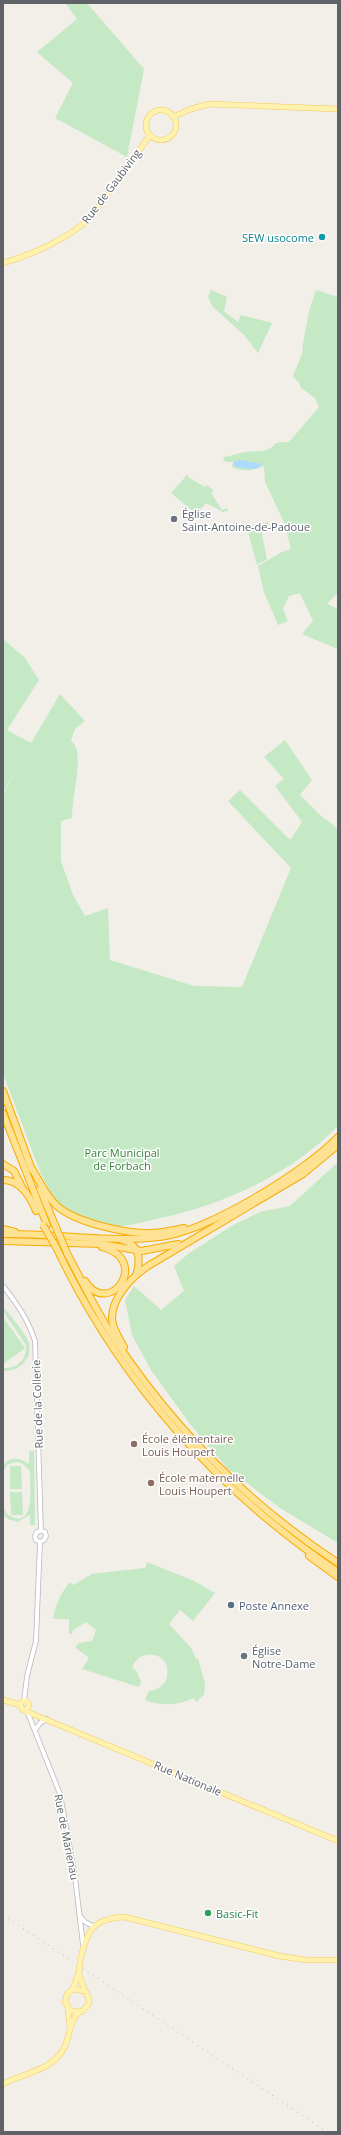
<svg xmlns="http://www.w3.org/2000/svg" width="341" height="2135" font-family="'Open Sans',sans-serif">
<rect width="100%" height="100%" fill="#f1efe8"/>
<g fill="#c5e8c5">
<path d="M65,3H87L144,69L127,157L55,118L73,83L37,52L77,19Z"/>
<path d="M211,290L227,297L224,311L238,322L241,315L272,323L258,353L245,336L212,306L208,297Z"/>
<path d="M316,290L338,297V592L327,604L338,609V649L302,634L313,621L300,593L289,596L283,609L288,621L278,625L264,592L258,566L282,552L291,549L284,522L265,482L264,466C253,471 243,472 232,467L233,462H226L223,459L224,457C231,456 238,453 246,452C258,450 267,454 276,443L289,442L319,407L315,398L300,387V384L293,376L303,351L302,350L309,311Z"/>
<path d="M188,474V477L205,487L207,485L214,491L211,493L222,510L227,508L228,511L223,512L206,503L196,514L171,493Z"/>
<path d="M268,522L269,529L261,530L267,559L257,565L247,528Z"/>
<path d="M3,639L25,658L39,680L7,730L31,743L60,694L85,721L75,729L71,740C73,744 77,747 77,751C80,773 72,796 72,818L61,821V861L73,895L85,916L108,908L110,960L194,986L242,987L291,868L228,801L240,790L290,840L302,822L275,786L284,779L264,757L285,740L312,780L300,795L320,815L338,829V1126C290,1175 223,1205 156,1219C145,1221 132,1226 120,1226C107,1226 76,1217 65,1210C53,1202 46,1184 40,1172L3,1074V794L16,771L3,792Z"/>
<path d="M338,1162V1543L280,1508L227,1468L190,1424L151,1370L132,1335L125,1300L134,1286L161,1310L184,1291L174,1266L188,1254L233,1225L260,1212L290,1206Z"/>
<path d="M3,1307C11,1316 20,1327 26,1337C37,1355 21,1372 3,1371V1368C18,1369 27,1359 26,1345L3,1311Z"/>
<path d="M3,1317L25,1348L3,1364Z"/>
<path d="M29,1451H34L35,1525H30V1515L17,1522L8,1519L3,1515V1507L8,1515C36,1531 30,1486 30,1472C25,1462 16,1460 7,1465L3,1472V1464C12,1456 20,1458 29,1464Z"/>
<path d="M10,1466H21L22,1489H10Z"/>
<path d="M10,1492H22L23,1515H11Z"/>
<path d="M147,1562L194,1581L215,1593L193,1621L180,1610L169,1624L191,1648L196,1659H198L205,1683L204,1695L196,1702L194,1698C177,1705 162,1707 145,1700L149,1691C163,1689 169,1681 167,1666C161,1650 137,1651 132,1668L136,1670L141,1682L139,1687L82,1669L89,1658L75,1647L79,1643L92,1641L96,1630L86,1622L73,1630L72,1634H69V1619H53C56,1604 60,1594 70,1582L73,1585L92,1574L145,1568Z"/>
</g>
<path fill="#aadaff" d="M240,460L262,464L256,469L235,467L233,462Z"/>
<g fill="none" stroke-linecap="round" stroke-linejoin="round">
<defs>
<g id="minor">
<path d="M3,1286C17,1304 28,1319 35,1341L41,1531"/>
<path d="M40,1542L44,1540L46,1536L45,1532L41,1531"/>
<path d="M40,1542L36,1540L35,1536L37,1532L41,1531"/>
<path d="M24,1701L27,1676L36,1641L40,1542"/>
<path d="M27,1711L60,1794L75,1877L83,1945"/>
<path d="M35,1730L40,1723L47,1719"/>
<path d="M80,1916L85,1922L93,1926"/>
</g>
<g id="major">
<circle cx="161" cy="125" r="15"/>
<path d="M173,117L191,109L209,104L338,109"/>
<path d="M3,263C31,255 70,238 91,217L150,135"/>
<path d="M3,1700L20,1705"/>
<path d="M20,1705L23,1710L338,1841"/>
<path d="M20,1705L22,1701H26L29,1705L26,1710"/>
<path d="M80,1962C86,1932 92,1918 125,1917L279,1956L306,1960H338"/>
<path d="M79,1973C80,1985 90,1994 89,2004L81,2012L71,2011L65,2002L67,1994L73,1989L84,1991"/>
<path d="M73,1989L78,1974"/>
<path d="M68,2009L70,2028"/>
<path d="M3,2084C24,2073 52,2071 64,2048C70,2037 69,2023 78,2013"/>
</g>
<g id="highway">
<path d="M3,1091L32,1170"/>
<path d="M3,1113L47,1225"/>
<path d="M3,1164L14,1171L23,1189"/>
<path d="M31,1167C39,1180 45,1195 57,1206C75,1222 120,1232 144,1233C157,1234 171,1231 184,1228"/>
<path d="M3,1180C20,1180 30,1196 36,1211"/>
<path d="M40,1189L55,1225"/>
<path d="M3,1229L15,1232"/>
<path d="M3,1234C55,1233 109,1243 160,1237C208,1231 305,1172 338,1137"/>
<path d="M122,1240C140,1244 141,1260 136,1275"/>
<path d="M3,1241L101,1244L142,1251L178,1244"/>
<path d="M56,1247C119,1380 216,1490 338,1572"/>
<path d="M67,1253C82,1282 97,1312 115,1340C174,1429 250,1505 338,1563"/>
<path d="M85,1281C109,1319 152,1260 102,1247"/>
<path d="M124,1347C119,1338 112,1328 112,1318C112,1297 132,1277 148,1266L303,1174L338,1145"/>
<path d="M309,1556L338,1577"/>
</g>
</defs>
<use href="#minor" stroke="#b5b8bc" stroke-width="5.5"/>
<use href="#major" stroke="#f2c960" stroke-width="6"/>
<use href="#highway" stroke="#f9ab00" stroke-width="8"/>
<use href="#minor" stroke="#fff" stroke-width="4"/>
<use href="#major" stroke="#fff2af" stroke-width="5"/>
<use href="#highway" stroke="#fde293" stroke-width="6"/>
<path stroke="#b6b7b8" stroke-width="1" stroke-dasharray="1 5" stroke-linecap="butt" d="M3,1915L327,2132"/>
<defs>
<path id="major-bridge" d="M79,1973L80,1962"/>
<g id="highway-bridge">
<path d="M43,1225L56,1247"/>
<path d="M55,1225L67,1253"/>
</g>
</defs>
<use href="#major-bridge" stroke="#f2c960" stroke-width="6" stroke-linecap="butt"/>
<use href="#highway-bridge" stroke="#f9ab00" stroke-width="8" stroke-linecap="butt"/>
<use href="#major-bridge" stroke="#fff2af" stroke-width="5"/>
<use href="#highway-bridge" stroke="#fde293" stroke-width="6"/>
</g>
<circle fill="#0f9aa8" stroke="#fff" stroke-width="1.5" cx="322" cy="237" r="4"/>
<g fill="#6b7280" stroke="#fff" stroke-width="1.5">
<circle cx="174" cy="519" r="4"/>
<circle cx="244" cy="1656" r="4"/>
</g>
<g fill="#8d6e63" stroke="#fff" stroke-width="1.5">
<circle cx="134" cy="1444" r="4"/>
<circle cx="151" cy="1483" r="4"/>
</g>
<circle fill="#5c6f8a" stroke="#fff" stroke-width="1.5" cx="231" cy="1605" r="4"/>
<circle fill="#2e9e5b" stroke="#fff" stroke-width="1.5" cx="208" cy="1913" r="4"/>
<g text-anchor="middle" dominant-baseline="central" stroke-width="3" stroke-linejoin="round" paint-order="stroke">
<g font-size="11" fill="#5f6368" stroke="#fff">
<text transform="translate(111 186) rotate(-53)">Rue de Gaubiving</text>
<text transform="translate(37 1404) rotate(-92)">Rue de la Collerie</text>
<text transform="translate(188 1778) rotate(23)">Rue Nationale</text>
<text transform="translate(67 1837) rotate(79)">Rue de Marienau</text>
</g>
<g font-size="11" fill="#0d838f" stroke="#fff" text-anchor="end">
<text x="314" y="237">SEW usocome</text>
</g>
<g font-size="11" fill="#5b616d" stroke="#fff" text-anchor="start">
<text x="182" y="513">Église<tspan x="182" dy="13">Saint-Antoine-de-Padoue</tspan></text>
<text x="252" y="1650">Église<tspan x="252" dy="13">Notre-Dame</tspan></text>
</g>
<g font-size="11" fill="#348238" stroke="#fff">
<text x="122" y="1152">Parc Municipal<tspan x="122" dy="13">de Forbach</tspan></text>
</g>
<g font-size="11" fill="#785e54" stroke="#fff" text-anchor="start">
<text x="142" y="1438">École élémentaire<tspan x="142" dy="13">Louis Houpert</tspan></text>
<text x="159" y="1477">École maternelle<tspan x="159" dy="13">Louis Houpert</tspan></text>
</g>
<g font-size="11" fill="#4e5e75" stroke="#fff" text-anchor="start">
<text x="239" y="1605">Poste Annexe</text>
</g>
<g font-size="11" fill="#27864d" stroke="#fff" text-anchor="start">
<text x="216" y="1913">Basic-Fit</text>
</g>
</g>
<rect width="341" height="2135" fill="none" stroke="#5f6368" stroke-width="8"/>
</svg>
